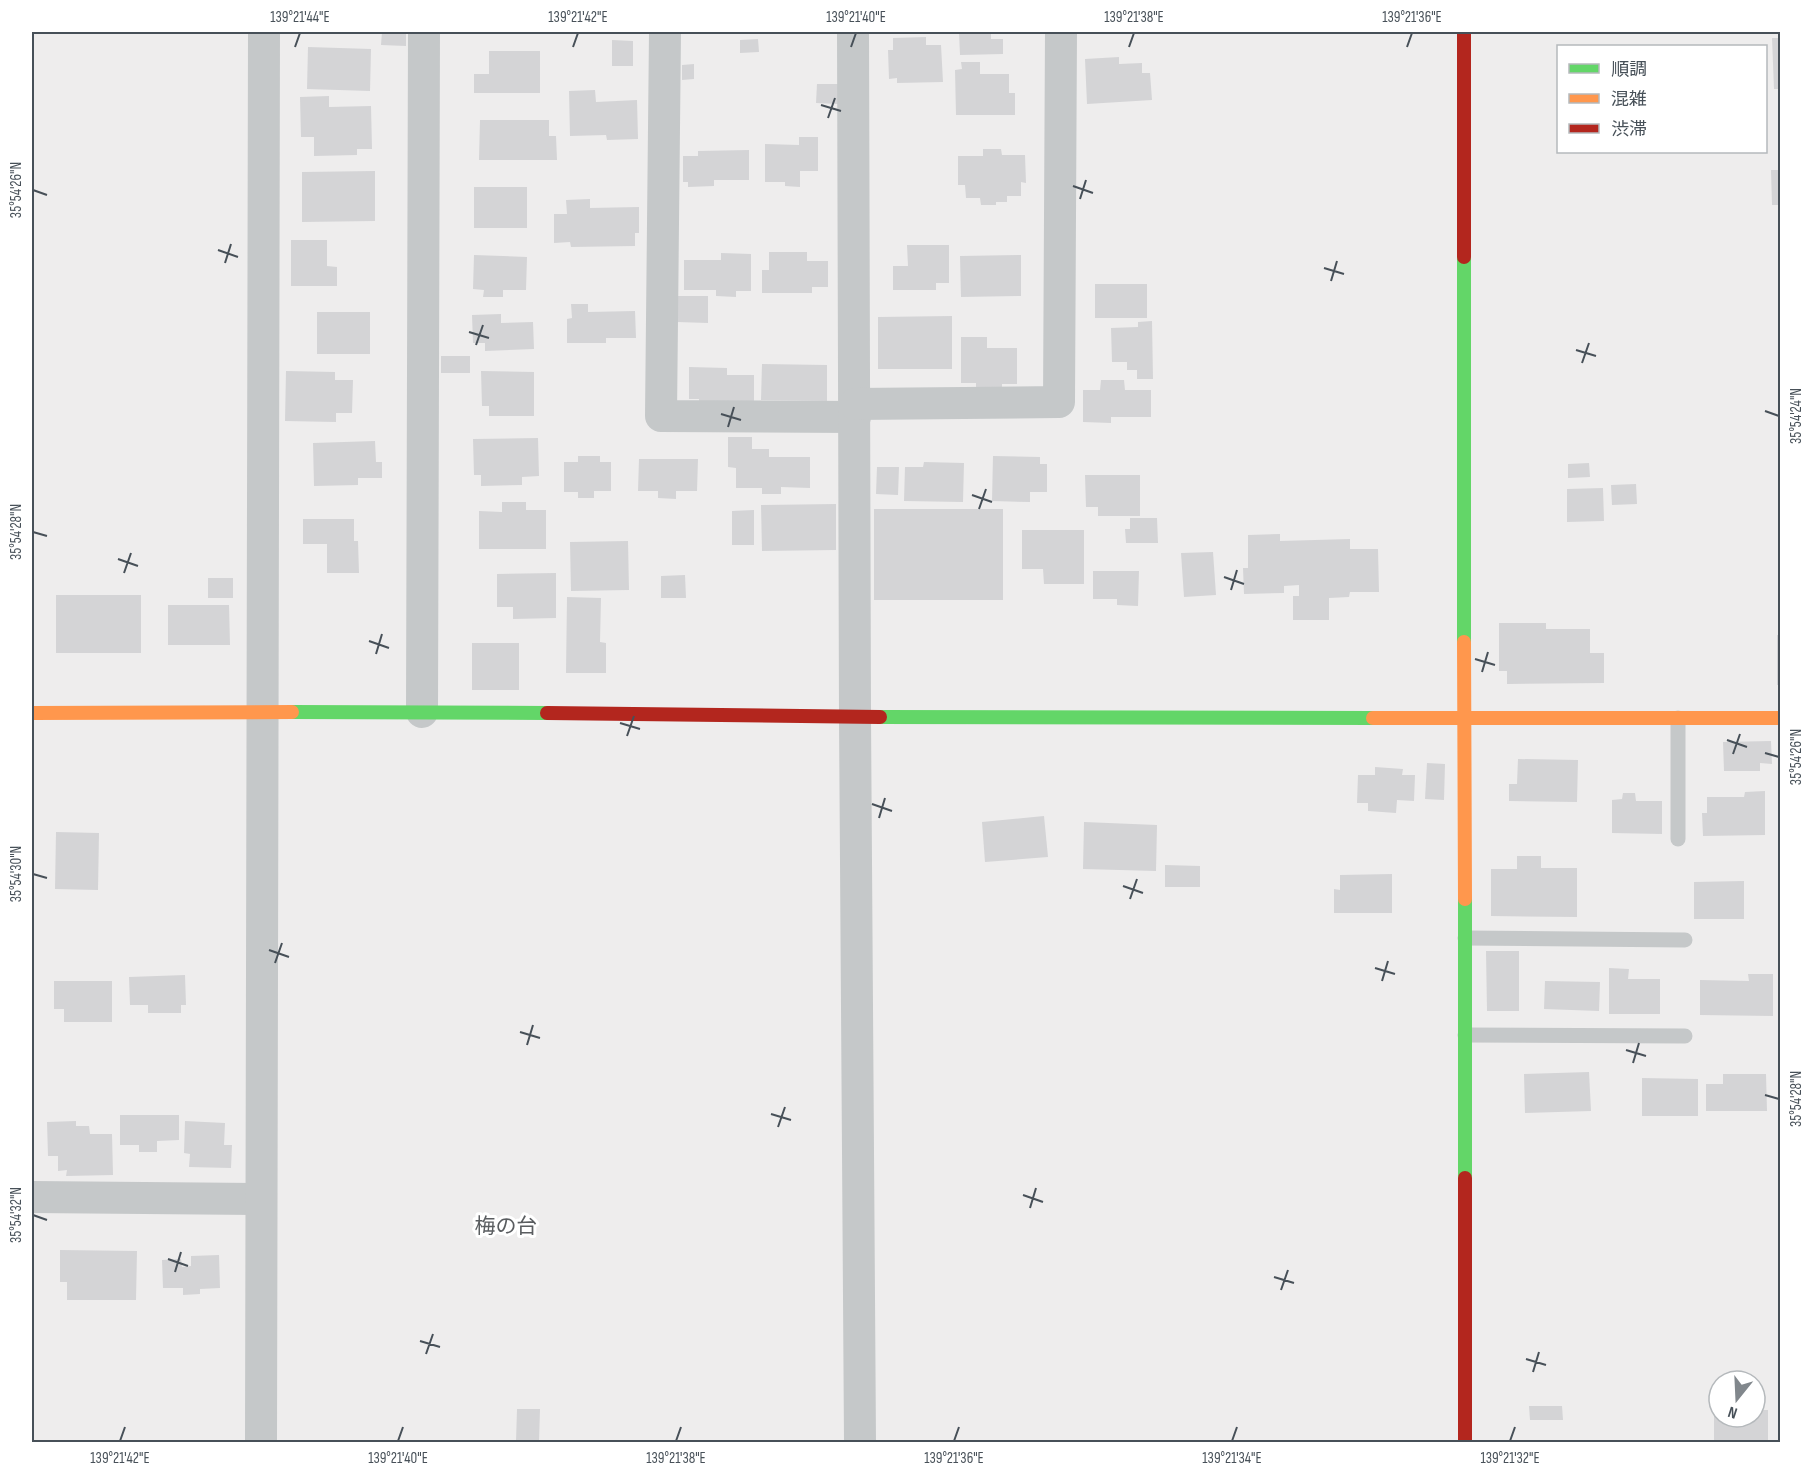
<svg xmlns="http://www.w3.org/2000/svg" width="1812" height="1474" font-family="'Sofia Sans Condensed','Noto Sans JP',sans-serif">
<rect width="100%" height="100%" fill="#eeeded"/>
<g fill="#d4d4d6">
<path d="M382,32H406V46L381,45Z"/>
<path d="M959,32H991V39H1003V54L960,55Z"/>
<path d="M926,37V45H941L943,82L897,83V78L889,79L888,50H893V38Z"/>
<path d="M1772,38H1780V89H1774Z"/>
<path d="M758,39L759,52L740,53V40Z"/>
<path d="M612,40L633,41V66H612Z"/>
<path d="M308,47L371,49L370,91L307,89Z"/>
<path d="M489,51H540V93H474V74H489Z"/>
<path d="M1119,57V64L1142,63V73H1150L1152,100L1087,104L1085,59Z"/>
<path d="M961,62H980V74H1009V93H1015V115H956L955,70L962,69Z"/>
<path d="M694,64V79L682,80V65Z"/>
<path d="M817,84H839L838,104L816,103Z"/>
<path d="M595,90L596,102L637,100L638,139L607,140L606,135L570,136L569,91Z"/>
<path d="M329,96V107L371,106L372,149H357V155L314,156V137H301L300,97Z"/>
<path d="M480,120H549V136H556L557,160H479Z"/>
<path d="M799,137H818V171H800V187L785,186V182H765V144L799,145Z"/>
<path d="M983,149H1001L1002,155H1025L1026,183L1021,182V196H1007V202H996V205H981L980,198H966L965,185H958V156H983Z"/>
<path d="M749,150V180H714V186L688,187V182H683V156H698V151Z"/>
<path d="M1771,170H1780V205H1772Z"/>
<path d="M375,171V221L302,222V172Z"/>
<rect x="474" y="187" width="53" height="41"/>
<path d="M590,199V208L639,207V233H635V246L571,247L570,242L554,243V214H567L566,200Z"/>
<path d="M291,240H327V266L337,267V286H291Z"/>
<path d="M907,245H949V283H936V290H893V266H908Z"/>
<path d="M769,252H807V261H828V287H812V293H762V270H769Z"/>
<path d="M721,253L751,254V291H736V297L716,296V290H684V260H721Z"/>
<path d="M474,255L527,257L526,290H503V297H483L484,290L473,289Z"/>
<path d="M1021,255V296L961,297L960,256Z"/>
<rect x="1095" y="284" width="52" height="34"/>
<path d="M677,296H708V323L677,322Z"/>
<path d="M571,304H588V312L635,311L636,338H606V343H567V319L572,318Z"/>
<rect x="317" y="312" width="53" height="42"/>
<path d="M501,314V323L533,322L534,349L485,351V343H473L472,315Z"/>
<path d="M952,316V369H878V317Z"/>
<path d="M1152,321L1153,379H1137V370H1127V362H1112L1111,328L1138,327V322Z"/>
<path d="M961,337H987V348H1017V384H1002V391H976V383H961Z"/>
<rect x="441" y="356" width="29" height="17"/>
<path d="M762,364L827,365V401L761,400Z"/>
<path d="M689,367L727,368V375H754V403L699,408V399H689Z"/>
<path d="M286,371L335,372V380H353L352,413H336V422L285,421Z"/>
<path d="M481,371L534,372V416H489V406H482Z"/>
<path d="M1101,380H1124L1125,390H1151V417H1111V423L1083,422V390H1100Z"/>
<path d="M728,437H752V449H769V457H810V488L781,487V494H762V488H736V468L728,467Z"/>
<path d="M538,438L539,476L522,477V485L481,486V475H474L473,439Z"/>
<path d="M375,441L376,462H382V478H358V485L314,486L313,443Z"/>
<path d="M578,456H600V462H611V491H594V498H578V492H564V462H578Z"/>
<path d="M993,456L1040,457V464H1047V492H1030V502L992,501Z"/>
<path d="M639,459H698L697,491H676V499L658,498V491H638Z"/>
<path d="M924,462L964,463L963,502L904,501L905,467H923Z"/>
<path d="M1589,463L1590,477L1568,478V464Z"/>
<path d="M877,467H899L898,495L876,494Z"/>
<path d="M1085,475H1140V516H1098V507H1086Z"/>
<path d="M1636,484L1637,504L1612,505L1611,485Z"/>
<path d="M1603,488L1604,521L1567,522V489Z"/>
<path d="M502,502H526V510H546V549H479V511L502,512Z"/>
<path d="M836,504V550L762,551L761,505Z"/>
<rect x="874" y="509" width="129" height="91"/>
<path d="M754,510V545H732V511Z"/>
<path d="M1130,518H1157L1158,543H1126L1125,529H1130Z"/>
<path d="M303,519H354V541H358L359,573H327V544H303Z"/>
<path d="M1022,530H1084V584H1044L1043,569H1022Z"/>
<path d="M1280,534V541L1350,539V549H1378L1379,592H1350L1349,597L1329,598V620H1293V596H1299V585L1284,586V593L1244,594L1243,568H1248V535Z"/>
<path d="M628,541L629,590L571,591L570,542Z"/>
<path d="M1213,552L1216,595L1184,597L1181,553Z"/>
<path d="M1093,571H1139L1138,606L1117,605V599H1093Z"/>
<path d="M556,573V618L513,619V607H497V574Z"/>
<path d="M685,575L686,598H661V576Z"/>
<rect x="208" y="578" width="25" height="20"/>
<rect x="56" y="595" width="85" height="58"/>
<path d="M567,597L601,598L600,642L606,643V673H566Z"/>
<path d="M168,605H229L230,645H168Z"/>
<path d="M1499,623H1546V629H1590V653H1604V683L1507,684V671H1499Z"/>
<rect x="1777" y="635" width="3" height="50"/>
<rect x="472" y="643" width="47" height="47"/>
<path d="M1771,741L1772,764L1760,763V771H1724L1723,742Z"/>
<path d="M1518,759L1578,760L1577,802L1509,801V784H1517Z"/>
<path d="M1427,763L1445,764L1444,800L1425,799Z"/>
<path d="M1375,767L1403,769L1402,775H1415L1414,801L1397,800L1396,813L1368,811V803H1357L1358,775H1375Z"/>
<path d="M1765,791V835L1703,836L1702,813H1707V797H1744L1745,792Z"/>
<path d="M1623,793H1635L1636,801H1662V834L1612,833V800L1622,799Z"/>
<path d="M1044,816L1048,857L985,862L982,822Z"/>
<path d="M1084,822L1157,825L1156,871L1083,869Z"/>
<path d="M56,832L99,833L98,890L55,889Z"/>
<path d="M1517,856H1541V868H1577V917L1491,916V869H1517Z"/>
<path d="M1165,865L1200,866V887H1165Z"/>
<path d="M1392,874V913H1334V889L1340,890V875Z"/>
<path d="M1744,881V919H1694V882Z"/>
<path d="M1486,951H1519V1011H1487Z"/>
<path d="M1609,968L1629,969L1628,979H1660V1014H1609Z"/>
<path d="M1748,974H1773V1016L1700,1015V980L1749,981Z"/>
<path d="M185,975L186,1005H181V1013H148V1005H130L129,977Z"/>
<path d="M54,981H112V1022H64V1009H54Z"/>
<path d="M1545,981L1600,982L1599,1011L1544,1009Z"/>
<path d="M1589,1072L1591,1111L1525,1113L1524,1074Z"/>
<path d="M1723,1074H1766L1767,1111H1706V1084H1723Z"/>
<path d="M1642,1078L1698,1079V1116H1642Z"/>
<path d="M120,1115H179V1140L157,1141V1152H139V1145H120Z"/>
<path d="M76,1121V1126H89L90,1134H112L113,1175L66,1176L67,1170L58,1171V1156H48L47,1122Z"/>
<path d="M185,1121L225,1123L224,1145H232L231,1168L189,1167L190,1154L184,1153Z"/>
<path d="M60,1250L137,1251L136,1300H67V1282H60Z"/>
<path d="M219,1255L220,1288L200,1289V1294L183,1295V1288H163L162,1260L181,1259L182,1267L191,1266V1256Z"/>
<path d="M1529,1406H1562L1563,1420H1530Z"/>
<path d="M517,1409H540L539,1442H516Z"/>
<path d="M1714,1410H1719V1417H1755V1410H1768V1442H1714Z"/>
</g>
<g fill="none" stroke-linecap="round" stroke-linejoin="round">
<g stroke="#c5c8c9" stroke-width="15">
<path d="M1678,839V718"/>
<path d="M1465,938L1685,940"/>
<path d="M1465,1035L1685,1036"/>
</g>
<g stroke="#c5c8c9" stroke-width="32">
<path d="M665,32L661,416L855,417"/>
<path d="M853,32L855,717L860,1442"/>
<path d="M855,404L1059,402L1061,32"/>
<path d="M422,712L424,32"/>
<path d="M32,1197L261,1199"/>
<path d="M261,1442L264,32"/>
</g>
<g stroke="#63d668" stroke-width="14">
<path d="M1464,257V642"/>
<path d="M292,712L547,713"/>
<path d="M880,717L1373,718"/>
<path d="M1465,899V1178"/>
</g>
<g stroke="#ff974d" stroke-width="14">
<path d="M1464,642L1465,899"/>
<path d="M32,713L292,712"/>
<path d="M1373,718H1780"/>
</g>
<g stroke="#b3261e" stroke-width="14">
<path d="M1464,32V257"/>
<path d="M547,713L880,717"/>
<path d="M1465,1178V1442"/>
</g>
</g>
<path fill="none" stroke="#475058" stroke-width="2" d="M295,47L300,33M573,47L578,33M851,47L856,33M1129,47L1134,33M1407,47L1412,33M821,105L841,111M828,118L835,98M1073,186L1093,193M33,190L47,195M1080,199L1086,180M218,250L238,257M225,263L231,244M1324,268L1344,274M1331,281L1337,261M469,332L489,338M476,345L483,325M1576,350L1596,356M1582,363L1589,343M1765,411L1779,416M721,414L741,420M728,427L734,407M972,495L992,502M979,509L986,489M33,532L47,536M118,559L138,566M124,573L131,553M1224,577L1244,584M1231,590L1237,570M369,641L389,648M376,654L382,634M1475,659L1495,665M1482,672L1488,652M620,723L640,729M627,736L634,716M1727,740L1747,747M1765,753L1779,757M1733,754L1740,734M872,804L892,811M879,818L885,798M33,874L47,878M1123,886L1143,893M1130,899L1137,879M269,950L289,957M275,963L282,943M1375,968L1395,974M1382,981L1388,961M520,1032L540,1038M527,1045L533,1025M1626,1050L1646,1056M1633,1063L1639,1043M1765,1095L1779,1099M771,1114L791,1120M778,1127L785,1107M1023,1195L1043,1202M1030,1208L1036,1188M33,1215L47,1220M168,1259L188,1266M175,1272L181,1252M1274,1277L1294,1283M1281,1290L1288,1270M420,1341L440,1347M426,1354L433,1334M1526,1359L1546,1365M1533,1372L1539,1352M120,1441L125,1427M398,1441L403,1427M676,1441L681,1427M954,1441L959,1427M1232,1441L1237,1427M1510,1441L1515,1427"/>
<g text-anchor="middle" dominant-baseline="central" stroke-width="6" stroke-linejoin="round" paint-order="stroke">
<g font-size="21" fill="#5a5d60" stroke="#fff">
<text x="506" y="1226">梅の台</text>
</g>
</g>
<rect width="1812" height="1474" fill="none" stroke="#ffffff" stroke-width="66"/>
<rect x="1557" y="45" width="210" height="108" fill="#ffffff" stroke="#b5b9bc" stroke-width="1.5"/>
<rect x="1569" y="64" width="30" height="9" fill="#63d668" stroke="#b5b9bc" stroke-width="1.5"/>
<text x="1611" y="75" font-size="18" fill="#475058">順調</text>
<rect x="1569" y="94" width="30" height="9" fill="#ff974d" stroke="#b5b9bc" stroke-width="1.5"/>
<text x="1611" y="105" font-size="18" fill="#475058">混雑</text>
<rect x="1569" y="124" width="30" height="9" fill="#b3261e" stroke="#b5b9bc" stroke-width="1.5"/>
<text x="1611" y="135" font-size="18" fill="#475058">渋滞</text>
<g transform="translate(1737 1399) rotate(198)"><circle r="28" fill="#ffffff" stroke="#b5b9bc" stroke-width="1.5"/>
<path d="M0-4.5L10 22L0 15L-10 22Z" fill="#81878c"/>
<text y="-9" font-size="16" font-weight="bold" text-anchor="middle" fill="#475058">N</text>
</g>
<rect x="33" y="33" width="1746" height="1408" fill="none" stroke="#475058" stroke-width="2"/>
<g font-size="15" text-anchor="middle" fill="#475058">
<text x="300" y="22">139°21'44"E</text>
<text x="578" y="22">139°21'42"E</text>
<text x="856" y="22">139°21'40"E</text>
<text x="1134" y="22">139°21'38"E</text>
<text x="1412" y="22">139°21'36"E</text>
<text transform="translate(16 190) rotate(-90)" y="5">35°54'26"N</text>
<text transform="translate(1796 416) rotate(-90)" y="5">35°54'24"N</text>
<text transform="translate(16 532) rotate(-90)" y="5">35°54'28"N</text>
<text transform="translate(1796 757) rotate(-90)" y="5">35°54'26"N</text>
<text transform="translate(16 874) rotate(-90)" y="5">35°54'30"N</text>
<text transform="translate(1796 1099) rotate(-90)" y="5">35°54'28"N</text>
<text transform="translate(16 1215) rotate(-90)" y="5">35°54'32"N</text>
<text x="120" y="1463">139°21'42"E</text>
<text x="398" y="1463">139°21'40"E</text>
<text x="676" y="1463">139°21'38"E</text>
<text x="954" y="1463">139°21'36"E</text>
<text x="1232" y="1463">139°21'34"E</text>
<text x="1510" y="1463">139°21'32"E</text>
</g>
</svg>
